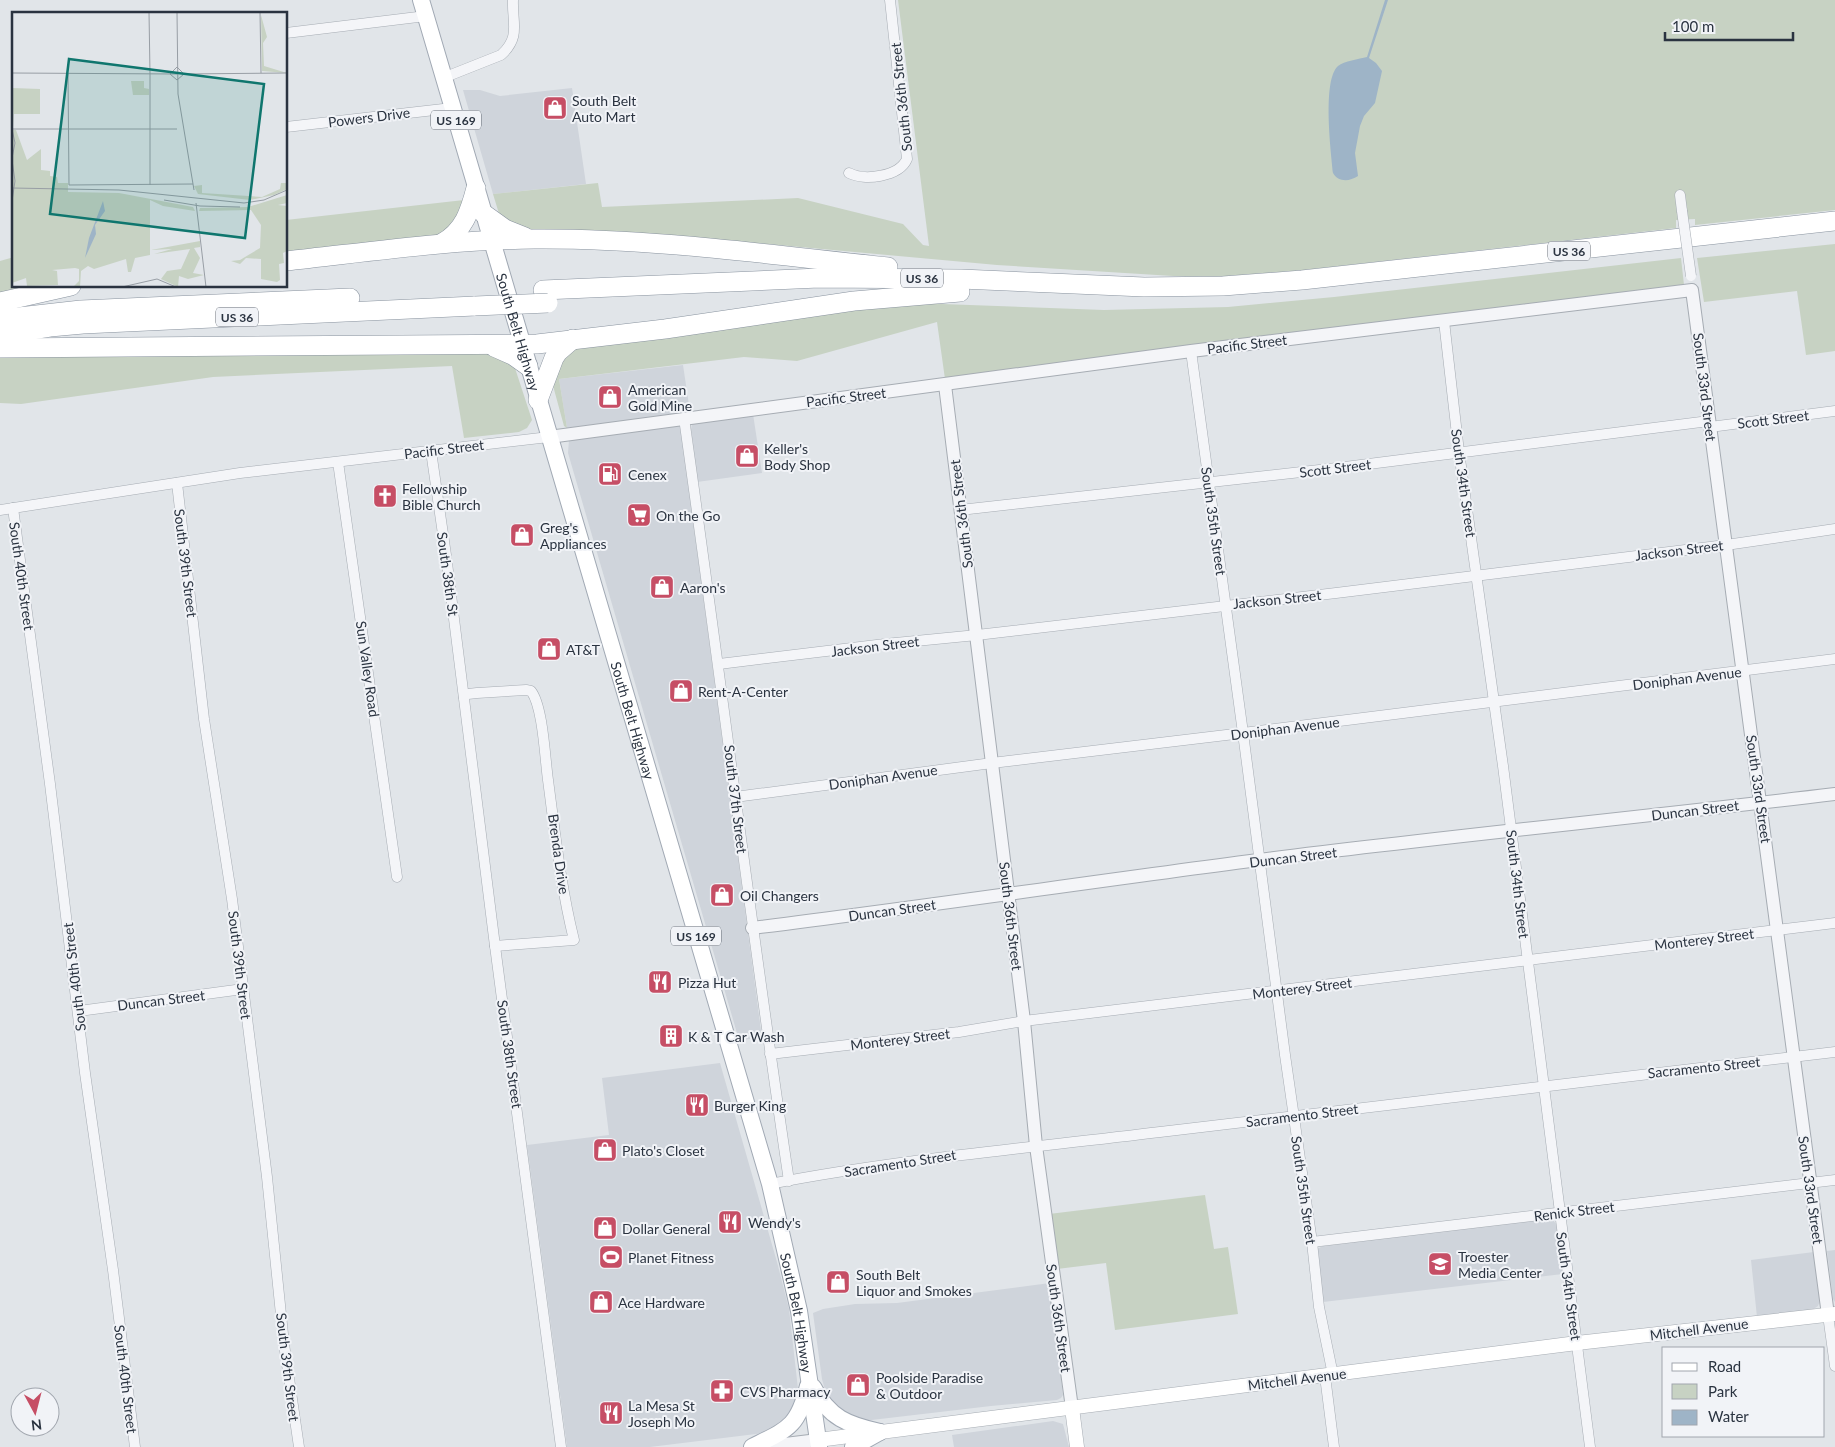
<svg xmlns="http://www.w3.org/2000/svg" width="1835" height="1447" font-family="Lato,sans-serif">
<rect width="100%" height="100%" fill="#e1e5e9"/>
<g fill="#cfd4db">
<path d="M572,88L586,184L493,194L463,90H480L500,96Z"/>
<path d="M683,365L690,412L567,428L559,379Z"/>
<path d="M753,414L762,473L697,482L691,429L692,424L696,422Z"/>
<path d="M679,426L681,430L762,1038L739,1040L568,453L569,440Z"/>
<path d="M720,1063L777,1262L789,1309L798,1389V1399L791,1418L765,1433L650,1447H567L527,1145L609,1135L602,1078Z"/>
<path d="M1551,1218L1557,1225L1563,1274L1323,1302L1317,1249L1323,1246Z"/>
<path d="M1835,1250V1302L1833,1299L1827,1251Z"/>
<path d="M1814,1252L1820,1301L1818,1306L1812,1310L1757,1317L1751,1260Z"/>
<path d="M1050,1283L1063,1395L1061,1398L1057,1400L991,1406L863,1421L854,1419L828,1401L822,1379L813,1313L823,1309L855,1304L897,1303Z"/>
<path d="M1053,1421L1063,1424L1069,1447H954L952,1435Z"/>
</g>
<g fill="#c7d2c3">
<path d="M898,0H1835V210L1695,225V219L1676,220V228L1304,270L1214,277L1173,276L997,265L701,238L532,234L500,217L493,194L598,183L602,207L798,198L903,224L923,245L929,246Z"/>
<path d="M464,200L459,221L441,234L427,237L286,252V220Z"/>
<path d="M1835,244V351L1806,355L1797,291L1704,302L1697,258Z"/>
<path d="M14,257V286H25L0,293V261Z"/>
<path d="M1681,258L1684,285L945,379L937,322L797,361L744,357L559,379L567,428L564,426L552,382L568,349L763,321L914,303L1104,310L1228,307L1334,297Z"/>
<path d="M491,352L513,362L532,420L527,428L519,432L464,438L452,366L213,377L21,404L0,403V354Z"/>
<path d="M1205,1195L1214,1249L1228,1247L1238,1314L1115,1330L1106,1263L1057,1269L1049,1214Z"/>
</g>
<path fill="#9eb4c7" d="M1385,0H1388L1369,58L1376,63L1382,71L1375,103L1364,116L1360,126L1355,153L1358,176C1349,182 1338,182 1333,173C1331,152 1322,80 1338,66C1344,61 1359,59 1367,57Z"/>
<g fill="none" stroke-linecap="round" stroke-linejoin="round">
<defs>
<g id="minor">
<path d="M286,33L426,16"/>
<path d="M443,78L501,55C521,37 512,23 513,0"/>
<path d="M286,127L452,108"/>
<path d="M849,173C864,181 899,177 907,159L890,0"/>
<path d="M1680,195L1682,211"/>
<path d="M1444,321L1459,452L1503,766L1590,1447"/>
<path d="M1191,351L1243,733L1285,1055L1312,1242L1319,1307L1333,1375"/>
<path d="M684,418C720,672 751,927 789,1181"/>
<path d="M1710,427L1835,411"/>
<path d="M431,451L446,555L495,946L561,1447"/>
<path d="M338,462L397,877"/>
<path d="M177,483L204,719L232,899L267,1177L284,1344L299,1447"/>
<path d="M13,508L50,784L85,1073L113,1270L135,1447"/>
<path d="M0,510L240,473L549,437"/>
<path d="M960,510L1337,468L1709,421"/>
<path d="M719,664L885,644L977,635L1336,593L1726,545L1835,529"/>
<path d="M464,697L468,694L477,693L526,690L531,691C543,706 545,759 548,780C555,833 561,888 574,940L495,946"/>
<path d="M735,797L992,763L1243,733L1835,659"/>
<path d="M79,1011L243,989"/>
<path d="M770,1054L959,1032L1024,1021L1835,923"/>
<path d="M770,1184C899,1159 1030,1148 1160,1132C1385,1104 1610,1078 1835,1052"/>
<path d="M1312,1242L1835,1180"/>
<path d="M1828,1315L1835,1366"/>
<path d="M1325,1376L1334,1447"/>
</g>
<g id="tertiary">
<path d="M945,385L1024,1021L1036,1146L1072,1408"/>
<path d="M549,437L1191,351L1692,290L1828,1315"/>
<path d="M752,928C921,907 1089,882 1258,860C1450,836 1643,817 1835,794"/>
<path d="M760,1447L818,1440"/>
</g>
<g id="secondary">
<path d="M1072,1408L1077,1447"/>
<path d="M818,1440L1577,1343L1835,1314"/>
</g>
<g id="primary">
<path id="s1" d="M421,0L770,1184L799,1311L819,1447"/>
<path d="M813,1387C829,1418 848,1425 880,1432"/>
<path d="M752,1447C788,1429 798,1427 808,1386"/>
<path d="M853,1447L880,1432"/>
</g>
<g id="motorway">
<path d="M484,214L505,229L525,237"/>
<path d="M442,243C464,231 470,211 476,188"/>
<path d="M286,261C369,252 451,240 534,239C652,238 771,255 888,267"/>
<path d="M543,290L819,278L961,279L1144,287L1223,286L1302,280L1835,221"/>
<path d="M0,302L71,286"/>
<path d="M0,319L81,310L350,298"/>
<path d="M0,335L50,327L83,324L475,306"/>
<path d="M494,347L514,356L528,366"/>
<path d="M0,348L537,344L665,329L854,301L960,292"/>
<path d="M538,400L554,358L558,352L573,339"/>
</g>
</defs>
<use href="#minor" stroke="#a6acb3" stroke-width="11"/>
<use href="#tertiary" stroke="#a6acb3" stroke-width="14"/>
<use href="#secondary" stroke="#a6acb3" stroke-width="15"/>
<use href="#primary" stroke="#a1a9b4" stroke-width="18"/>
<use href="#motorway" stroke="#89939f" stroke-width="20"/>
<use href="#minor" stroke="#f4f5f8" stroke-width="10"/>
<use href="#tertiary" stroke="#f4f5f8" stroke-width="12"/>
<use href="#secondary" stroke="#fff" stroke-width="14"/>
<use href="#primary" stroke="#fff" stroke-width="16"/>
<use href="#motorway" stroke="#fff" stroke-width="19"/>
<defs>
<path id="minor-bridge" d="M1682,211L1691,276"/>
<path id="motorway-bridge" d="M475,306L548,303"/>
</defs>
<use href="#minor-bridge" stroke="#a6acb3" stroke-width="11" stroke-linecap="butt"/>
<use href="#motorway-bridge" stroke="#89939f" stroke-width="20" stroke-linecap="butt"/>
<use href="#minor-bridge" stroke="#f4f5f8" stroke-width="10"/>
<use href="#motorway-bridge" stroke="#fff" stroke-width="19"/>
</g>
<defs>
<symbol id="shop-square" viewBox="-11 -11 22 22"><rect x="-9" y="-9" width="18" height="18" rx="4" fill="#c64e65" stroke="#f1f3f7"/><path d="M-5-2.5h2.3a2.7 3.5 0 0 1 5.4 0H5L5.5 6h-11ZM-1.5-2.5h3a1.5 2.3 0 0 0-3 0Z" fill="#fff"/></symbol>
<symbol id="fuel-square" viewBox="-11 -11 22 22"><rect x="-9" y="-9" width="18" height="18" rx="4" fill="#c64e65" stroke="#f1f3f7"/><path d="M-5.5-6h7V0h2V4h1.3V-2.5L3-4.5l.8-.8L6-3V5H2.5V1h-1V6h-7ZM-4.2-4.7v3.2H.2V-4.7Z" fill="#fff"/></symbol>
<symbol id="church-square" viewBox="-11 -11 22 22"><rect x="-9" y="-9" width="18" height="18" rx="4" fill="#c64e65" stroke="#f1f3f7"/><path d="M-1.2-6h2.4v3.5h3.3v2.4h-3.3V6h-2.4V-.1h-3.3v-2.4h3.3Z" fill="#fff"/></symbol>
<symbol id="supermarket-square" viewBox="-11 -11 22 22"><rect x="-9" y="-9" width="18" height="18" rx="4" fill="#c64e65" stroke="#f1f3f7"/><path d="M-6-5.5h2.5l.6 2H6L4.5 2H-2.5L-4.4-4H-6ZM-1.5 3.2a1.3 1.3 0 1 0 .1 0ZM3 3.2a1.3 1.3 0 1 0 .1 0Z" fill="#fff"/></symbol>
<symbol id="restaurant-square" viewBox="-11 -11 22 22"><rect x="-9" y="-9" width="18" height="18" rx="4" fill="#c64e65" stroke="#f1f3f7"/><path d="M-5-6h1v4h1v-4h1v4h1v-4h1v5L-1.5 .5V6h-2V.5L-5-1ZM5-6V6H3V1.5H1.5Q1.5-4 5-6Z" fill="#fff"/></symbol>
<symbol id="building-square" viewBox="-11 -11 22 22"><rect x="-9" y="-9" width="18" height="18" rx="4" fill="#c64e65" stroke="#f1f3f7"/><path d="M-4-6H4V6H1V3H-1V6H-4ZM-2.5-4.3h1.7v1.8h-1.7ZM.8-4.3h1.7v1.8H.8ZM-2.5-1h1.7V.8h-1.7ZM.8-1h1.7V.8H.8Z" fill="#fff"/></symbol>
<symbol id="stadium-square" viewBox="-11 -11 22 22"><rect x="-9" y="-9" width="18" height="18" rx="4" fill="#c64e65" stroke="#f1f3f7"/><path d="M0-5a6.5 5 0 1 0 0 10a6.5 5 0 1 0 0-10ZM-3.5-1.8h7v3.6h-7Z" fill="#fff"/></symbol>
<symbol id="school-square" viewBox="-11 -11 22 22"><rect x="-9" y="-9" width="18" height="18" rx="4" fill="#c64e65" stroke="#f1f3f7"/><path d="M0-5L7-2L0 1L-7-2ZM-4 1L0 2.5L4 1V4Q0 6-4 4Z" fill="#fff"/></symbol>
<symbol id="pharmacy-square" viewBox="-11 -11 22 22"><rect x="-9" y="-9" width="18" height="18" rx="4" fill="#c64e65" stroke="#f1f3f7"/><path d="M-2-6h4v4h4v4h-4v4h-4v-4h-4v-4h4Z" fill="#fff"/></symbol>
</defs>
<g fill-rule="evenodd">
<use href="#shop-square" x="541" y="94" width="28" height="28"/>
<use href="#shop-square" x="596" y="383" width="28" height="28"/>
<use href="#shop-square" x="733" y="442" width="28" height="28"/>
<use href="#fuel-square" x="596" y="460" width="28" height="28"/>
<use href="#church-square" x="371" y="482" width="28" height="28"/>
<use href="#supermarket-square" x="625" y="501" width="28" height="28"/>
<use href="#shop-square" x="508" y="521" width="28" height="28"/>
<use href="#shop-square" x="648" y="573" width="28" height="28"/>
<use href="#shop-square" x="535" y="635" width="28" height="28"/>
<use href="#shop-square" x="667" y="677" width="28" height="28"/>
<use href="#shop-square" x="708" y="881" width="28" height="28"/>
<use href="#restaurant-square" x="646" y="968" width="28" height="28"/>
<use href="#building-square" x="657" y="1022" width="28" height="28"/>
<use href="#restaurant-square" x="683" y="1091" width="28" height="28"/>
<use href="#shop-square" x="591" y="1136" width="28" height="28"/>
<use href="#restaurant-square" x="716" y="1208" width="28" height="28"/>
<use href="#shop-square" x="591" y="1214" width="28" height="28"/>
<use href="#stadium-square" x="597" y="1243" width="28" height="28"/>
<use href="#school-square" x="1426" y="1250" width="28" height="28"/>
<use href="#shop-square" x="824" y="1268" width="28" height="28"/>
<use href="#shop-square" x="587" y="1288" width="28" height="28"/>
<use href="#shop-square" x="844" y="1371" width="28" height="28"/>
<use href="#pharmacy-square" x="708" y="1377" width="28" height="28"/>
<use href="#restaurant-square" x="597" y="1399" width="28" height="28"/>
</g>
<g text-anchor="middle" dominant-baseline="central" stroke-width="4" stroke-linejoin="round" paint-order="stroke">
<g fill="#f1f3f7" stroke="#666d77" stroke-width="1">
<rect x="431" y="110.5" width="50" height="19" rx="4"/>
<rect x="1548" y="241.5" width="42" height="19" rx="4"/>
<rect x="901" y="268.5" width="42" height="19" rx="4"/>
<rect x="216" y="307.5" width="42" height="19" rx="4"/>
<rect x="671" y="926.5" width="50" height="19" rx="4"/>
</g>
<g font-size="12" font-weight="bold" fill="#2a3340">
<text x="456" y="120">US 169</text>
<text x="1569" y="251">US 36</text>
<text x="922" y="278">US 36</text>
<text x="237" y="317">US 36</text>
<text x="696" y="936">US 169</text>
</g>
<g font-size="14" fill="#2a3340" stroke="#f1f3f7">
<text transform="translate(901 97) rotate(-96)">South 36th Street</text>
<text transform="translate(369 117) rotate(-7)">Powers Drive</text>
<text stroke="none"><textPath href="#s1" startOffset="346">South Belt Highway</textPath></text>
<text transform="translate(1247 344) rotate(-7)">Pacific Street</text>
<text transform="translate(1705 387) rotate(83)">South 33rd Street</text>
<text transform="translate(846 397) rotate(-7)">Pacific Street</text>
<text transform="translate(1773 419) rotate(-7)">Scott Street</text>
<text transform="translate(444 449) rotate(-7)">Pacific Street</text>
<text transform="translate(1335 468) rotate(-7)">Scott Street</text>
<text transform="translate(1464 483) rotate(82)">South 34th Street</text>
<text transform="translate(961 514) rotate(-97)">South 36th Street</text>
<text transform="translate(1214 521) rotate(82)">South 35th Street</text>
<text transform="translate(1679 550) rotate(-7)">Jackson Street</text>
<text transform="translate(186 563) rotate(83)">South 39th Street</text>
<text transform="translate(448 574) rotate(82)">South 38th St</text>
<text transform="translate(22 576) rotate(82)">South 40th Street</text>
<text transform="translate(1277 599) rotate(-6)">Jackson Street</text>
<text transform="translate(875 646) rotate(-7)">Jackson Street</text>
<text transform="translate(368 669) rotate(82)">Sun Valley Road</text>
<text transform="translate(1687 678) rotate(-7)">Doniphan Avenue</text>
<text stroke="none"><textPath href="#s1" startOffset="751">South Belt Highway</textPath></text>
<text transform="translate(1285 728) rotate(-7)">Doniphan Avenue</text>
<text transform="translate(883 777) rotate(-8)">Doniphan Avenue</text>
<text transform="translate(1759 789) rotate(82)">South 33rd Street</text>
<text transform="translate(736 799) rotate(83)">South 37th Street</text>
<text transform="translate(1695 810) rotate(-7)">Duncan Street</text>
<text transform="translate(559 854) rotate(82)">Brenda Drive</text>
<text transform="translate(1293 857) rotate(-7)">Duncan Street</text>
<text transform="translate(1518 884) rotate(83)">South 34th Street</text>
<text transform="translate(892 910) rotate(-8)">Duncan Street</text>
<text transform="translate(1011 916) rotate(83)">South 36th Street</text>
<text transform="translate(1704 939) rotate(-7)">Monterey Street</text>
<text transform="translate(240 965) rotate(83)">South 39th Street</text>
<text transform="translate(74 977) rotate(-97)">South 40th Street</text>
<text transform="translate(1302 988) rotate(-7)">Monterey Street</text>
<text transform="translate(161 1000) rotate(-7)">Duncan Street</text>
<text transform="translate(900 1039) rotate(-7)">Monterey Street</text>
<text transform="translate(510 1054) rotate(82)">South 38th Street</text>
<text transform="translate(1704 1067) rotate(-6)">Sacramento Street</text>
<text transform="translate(1302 1115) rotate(-7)">Sacramento Street</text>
<text transform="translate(900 1163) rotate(-9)">Sacramento Street</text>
<text transform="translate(1304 1190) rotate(82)">South 35th Street</text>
<text transform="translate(1811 1190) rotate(82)">South 33rd Street</text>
<text transform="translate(1574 1211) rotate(-7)">Renick Street</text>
<text transform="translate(1569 1286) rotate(82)">South 34th Street</text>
<text stroke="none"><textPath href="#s1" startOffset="1366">South Belt Highway</textPath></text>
<text transform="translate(1059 1318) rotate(82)">South 36th Street</text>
<text transform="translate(1699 1329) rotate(-7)">Mitchell Avenue</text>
<text transform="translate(288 1367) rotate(83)">South 39th Street</text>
<text transform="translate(126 1379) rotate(83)">South 40th Street</text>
<text transform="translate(1297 1379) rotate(-7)">Mitchell Avenue</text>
</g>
<g font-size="14" fill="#2a3340" stroke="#f1f3f7" text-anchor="start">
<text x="572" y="100">South Belt<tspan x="572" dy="16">Auto Mart</tspan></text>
<text x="628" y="389">American<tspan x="628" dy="16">Gold Mine</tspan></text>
<text x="764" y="448">Keller's<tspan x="764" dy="16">Body Shop</tspan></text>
<text x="628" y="474">Cenex</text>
<text x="402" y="488">Fellowship<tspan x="402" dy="16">Bible Church</tspan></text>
<text x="656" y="515">On the Go</text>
<text x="540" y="527">Greg's<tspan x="540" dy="16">Appliances</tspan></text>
<text x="680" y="587">Aaron's</text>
<text x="566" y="649">AT&amp;T</text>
<text x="698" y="691">Rent-A-Center</text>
<text x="740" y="895">Oil Changers</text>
<text x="678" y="982">Pizza Hut</text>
<text x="688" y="1036">K &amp; T Car Wash</text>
<text x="714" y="1105">Burger King</text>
<text x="622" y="1150">Plato's Closet</text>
<text x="748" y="1222">Wendy's</text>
<text x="622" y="1228">Dollar General</text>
<text x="1458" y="1256">Troester<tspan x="1458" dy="16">Media Center</tspan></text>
<text x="628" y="1257">Planet Fitness</text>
<text x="856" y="1274">South Belt<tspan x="856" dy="16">Liquor and Smokes</tspan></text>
<text x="618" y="1302">Ace Hardware</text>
<text x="876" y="1377">Poolside Paradise<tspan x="876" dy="16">&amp; Outdoor</tspan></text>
<text x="740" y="1391">CVS Pharmacy</text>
<text x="628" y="1405">La Mesa St<tspan x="628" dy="16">Joseph Mo</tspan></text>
</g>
</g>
<g transform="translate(12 12)">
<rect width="275" height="275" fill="#e1e5e9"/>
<path d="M249,3L255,25L251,31L252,54L275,61L250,59ZM119,69H132V76L137,77V83H121ZM0,76L28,77V102H2V116ZM0,118H4L15,148L29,137V158L38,159V164L45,165L46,171H56V180L107,181L181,195L183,199L151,194L138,188V243L123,246L119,260H116L114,247L82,257L76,254L69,259L68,275H61L67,269V257L63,256L40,258L45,259L46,273L15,274L14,266L0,271ZM269,171H275V177L262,183L238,188L186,182L182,174L190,173V181L250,185L268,177ZM275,183V191L266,193L275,194V239L271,241L272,251L267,252L268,268L265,270L249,267V247L234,246L228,252L219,249L228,248L248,236L249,213L239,198L187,199L188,196L236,195ZM188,229V235L182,236L188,246L181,261L192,263L176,267L167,264L166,275L149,267L155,259L169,257L178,237L142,242L160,237L139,238Z" fill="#c7d2c3"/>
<path d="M91,189L93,199L83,213L84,222L73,246L77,226Z" fill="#9eb4c7"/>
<path fill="none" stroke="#989ea5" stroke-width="1" d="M137,0L138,62M165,0L166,82L182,178M248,0L249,61M0,34V76M165,55L172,62L165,68L158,62ZM0,61L165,62M56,62L57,173L181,172M138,62V173M170,62L275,61M0,117H165M0,117L3,131L0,146M0,148L3,169L0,189M0,176L107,178L232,191L252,188L275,178M152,188L188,194L228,195M184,191L194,275M110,275L145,267L164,275"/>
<path fill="#0f766e" fill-opacity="0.15" stroke="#0f766e" stroke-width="2.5" d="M57,47L252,72L233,226L38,202Z"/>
<rect width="275" height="275" fill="none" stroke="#2a3340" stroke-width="2.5"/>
</g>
<rect x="1662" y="1347" width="162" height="90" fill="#f1f3f7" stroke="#a1a6ae"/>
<rect x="1672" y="1363" width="25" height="8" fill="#ffffff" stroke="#a1a6ae"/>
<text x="1708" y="1372" font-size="15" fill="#2a3340">Road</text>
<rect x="1672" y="1384" width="25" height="15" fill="#c7d2c3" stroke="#a1a6ae"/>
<text x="1708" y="1397" font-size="15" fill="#2a3340">Park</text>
<rect x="1672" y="1410" width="25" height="15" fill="#9eb4c7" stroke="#a1a6ae"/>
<text x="1708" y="1422" font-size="15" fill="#2a3340">Water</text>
<g transform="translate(35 1412) rotate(173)"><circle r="24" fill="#f1f3f7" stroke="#a1a6ae"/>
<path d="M0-4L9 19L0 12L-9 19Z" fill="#c64e65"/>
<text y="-8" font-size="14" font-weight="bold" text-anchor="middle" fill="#2a3340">N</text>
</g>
<path d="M1665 32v8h128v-8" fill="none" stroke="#2a3340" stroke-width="2.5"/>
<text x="1672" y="32" font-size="15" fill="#2a3340" stroke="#f1f3f7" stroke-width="4" paint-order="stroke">100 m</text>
</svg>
